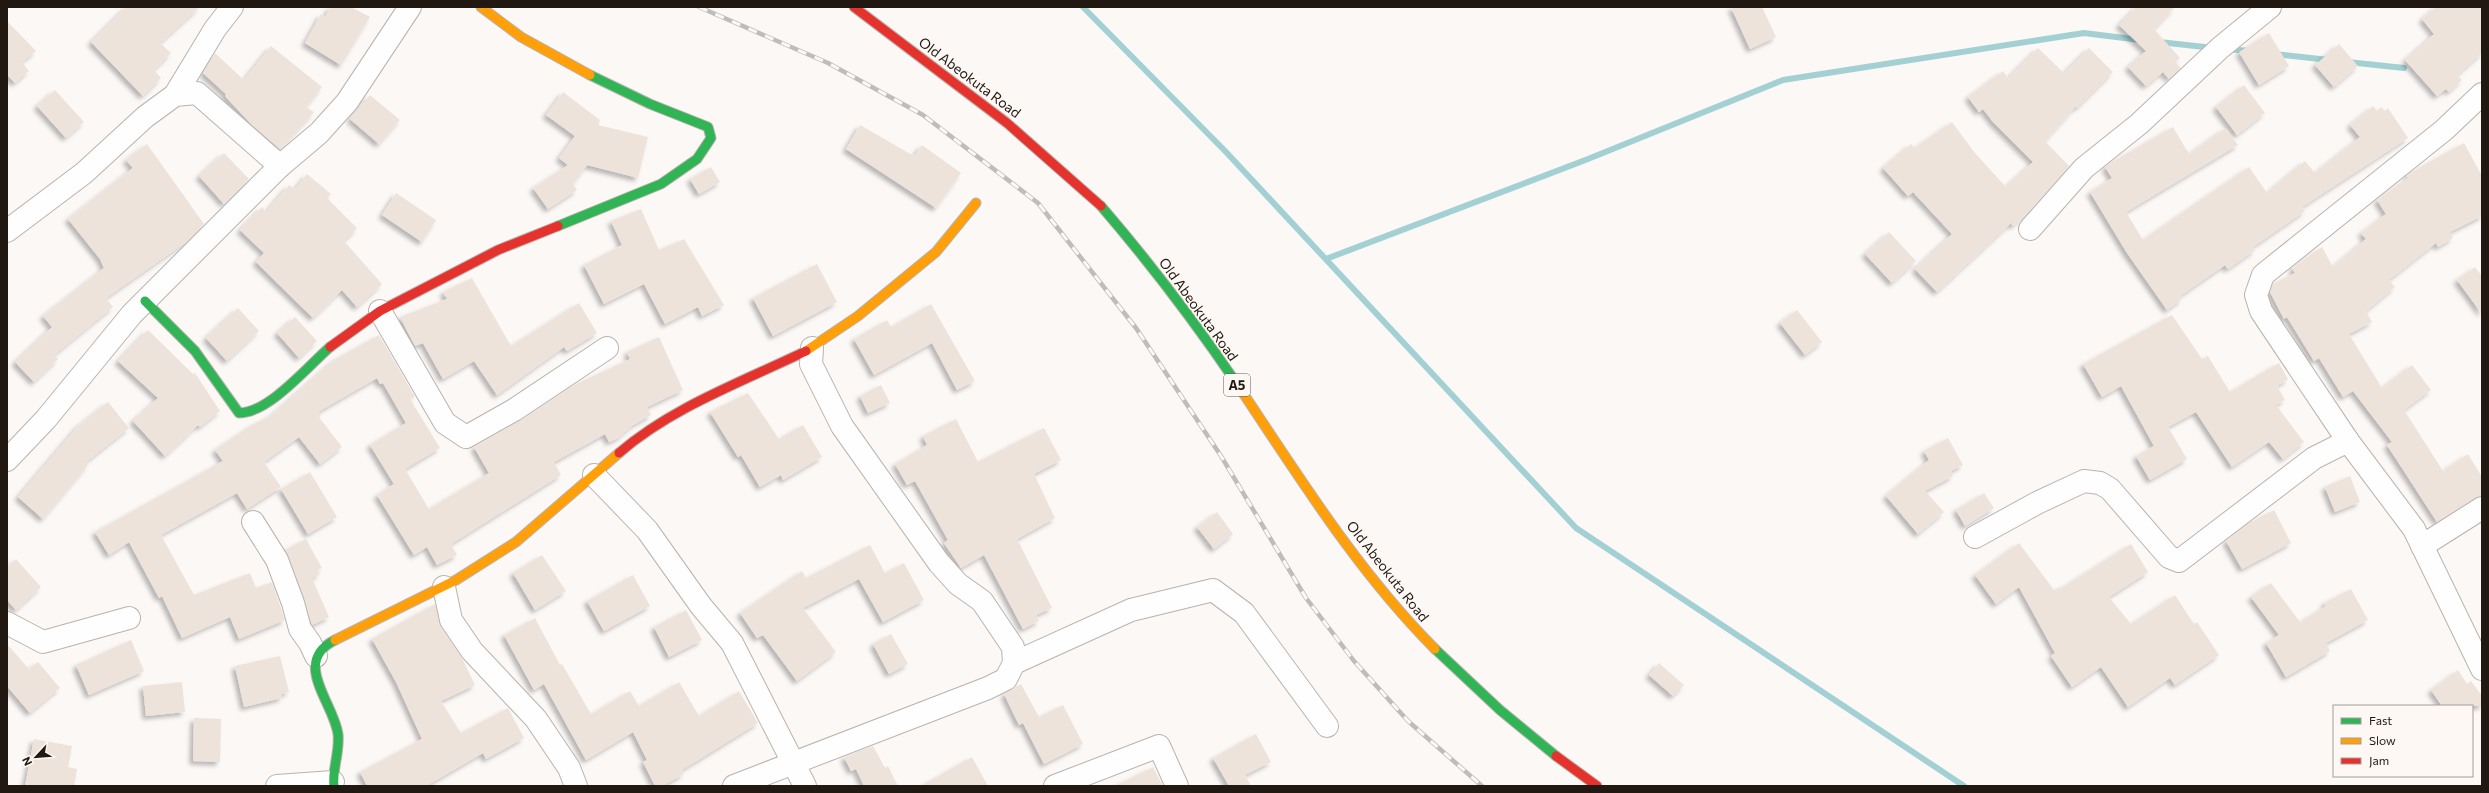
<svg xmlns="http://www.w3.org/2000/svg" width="2489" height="793" font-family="Commissioner,sans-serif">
<defs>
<filter id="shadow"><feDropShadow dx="-3.5" dy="3.5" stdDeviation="2" flood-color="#0004"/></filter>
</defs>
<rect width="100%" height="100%" fill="#fbf8f6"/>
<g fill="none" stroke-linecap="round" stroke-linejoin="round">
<g stroke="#a3d0d3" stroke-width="6">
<path d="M1083,7L1226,152L1576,528L1964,786"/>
<path d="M2159,42L2214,48"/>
<path d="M2227,49L2250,51"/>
<path d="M2275,54L2329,60"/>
<path d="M2348,62L2404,68"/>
<path d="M1326,259L1588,159L1783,80L2084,33L2140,40"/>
</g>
</g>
<g fill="#ede3db" filter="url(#shadow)">
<path d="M126,7H200L160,43L171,53L154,70L161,78L143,96L91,42Z"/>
<path d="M330,7H351L370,17L341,65L305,43L321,14L325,17Z"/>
<path d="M1731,7H1762L1776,37L1750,49Z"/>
<path d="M2136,7H2175L2154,29L2180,58L2175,62L2181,68L2169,79L2163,72L2146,86L2128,67L2146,51L2119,25Z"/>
<path d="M2436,7H2482V53L2457,75L2462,80L2449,92L2446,89L2437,96L2405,60L2434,34L2422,19Z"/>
<path d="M7,21L36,51L22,62L29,71L15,83L7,75Z"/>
<path d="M2269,33L2289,66L2259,85L2239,52Z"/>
<path d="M2339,44L2358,66L2334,87L2315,65Z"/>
<path d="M271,46L322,87L306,107L314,112L280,149L252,125L225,96L226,94L203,73L215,53L244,80Z"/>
<path d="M2038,48L2064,73L2089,48L2113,72L2077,108L2076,106L2045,141L2069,166L2032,208L2013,226L2011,223L1937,292L1915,269L1952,234L1913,192L1908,196L1883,168L1911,144L1915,148L1952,122L1974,152L2006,187L2033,162L1993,122L1983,109L1979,112L1968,97L2003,71L2008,78Z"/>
<path d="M2244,85L2265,113L2237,135L2216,107Z"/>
<path d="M55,90L84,122L66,138L37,106Z"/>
<path d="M563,92L600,120L598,125L648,137L638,178L587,165L573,184L577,190L548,209L533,188L568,165L559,158L575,136L546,115Z"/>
<path d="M370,95L400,120L379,144L350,119Z"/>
<path d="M2373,106L2377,111L2381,107L2385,111L2388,108L2408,138L2302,207L2305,211L2253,247L2255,250L2228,269L2225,265L2180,296L2182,299L2167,310L2127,253L2090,192L2112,178L2105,167L2109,164L2173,127L2189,154L2225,128L2238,145L2126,212L2143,240L2249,167L2267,193L2305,161L2315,173L2360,137L2350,125Z"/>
<path d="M860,125L914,156L922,145L961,173L936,208L846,149Z"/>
<path d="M2464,143L2482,176V216L2450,232L2453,238L2438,247L2436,243L2389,280L2395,287L2366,311L2372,322L2349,334L2382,388L2412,365L2431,390L2404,410L2443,471L2468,454L2482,477V496L2437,522L2387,445L2392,442L2353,391L2343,397L2319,358L2314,361L2287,317L2284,319L2270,292L2273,284L2295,273L2292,268L2322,247L2333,267L2366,239L2361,233L2386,214L2377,200L2408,178L2407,176L2410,173Z"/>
<path d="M147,144L204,224L189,240L106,298L113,307L54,355L58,359L34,382L15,362L52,327L43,316L104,268L100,259L68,219L133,168L126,160Z"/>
<path d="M224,153L249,179L224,204L199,176Z"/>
<path d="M711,167L720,182L699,194L690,179Z"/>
<path d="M307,174L331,194L327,198L357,228L344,241L382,284L357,307L342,290L313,318L256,262L264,253L240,230L262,207L266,212L289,185L295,189Z"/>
<path d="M396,193L436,220L422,242L382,215Z"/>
<path d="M641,209L659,250L684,239L724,305L702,316L698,307L665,324L644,284L604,304L584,265L622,245L611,221Z"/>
<path d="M1889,232L1916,261L1892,283L1865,254Z"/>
<path d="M817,264L837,302L773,336L753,298Z"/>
<path d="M2475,267L2482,276V314L2457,280Z"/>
<path d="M472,278L511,346L579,303L597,333L567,351L564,347L497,395L474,361L443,379L423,343L415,346L400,317L447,299L443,292Z"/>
<path d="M931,304L975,381L957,390L932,343L874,375L854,339L887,320L891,327Z"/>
<path d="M238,308L259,331L227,361L206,338Z"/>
<path d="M1797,310L1822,342L1805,355L1780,323Z"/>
<path d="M2172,315L2202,359L2208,356L2230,392L2279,363L2288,379L2277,386L2285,400L2276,405L2304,442L2283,459L2269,442L2232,467L2196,412L2168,427L2187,459L2150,480L2136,456L2154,446L2121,386L2102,397L2083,364Z"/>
<path d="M295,317L317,341L299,358L277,333Z"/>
<path d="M148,330L193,374L195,373L220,411L200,427L198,425L165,456L133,421L158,398L118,361Z"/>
<path d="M379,335L415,397L410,399L440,448L405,469L429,509L489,473L474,447L520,421L574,385L630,359L627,352L659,337L683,390L647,407L651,415L633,425L618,438L609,442L605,434L554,462L561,475L451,544L457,555L437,565L427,547L414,555L377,495L394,484L370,445L406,423L383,383L380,384L377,378L318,412L321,416L319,417L342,447L320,464L299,437L264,462L281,487L247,509L237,493L161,535L194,595L250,573L256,588L272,582L285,620L239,639L230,617L182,638L162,596L159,598L129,542L109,555L95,532L223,461L215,450L252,425L272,415L334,360Z"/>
<path d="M881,385L890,403L868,413L860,396Z"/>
<path d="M748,393L779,439L803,425L822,457L783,480L781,475L760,487L741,455L738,457L710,412Z"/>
<path d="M108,402L129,428L85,463L88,465L43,519L18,497L78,426Z"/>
<path d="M956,419L978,462L1044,428L1061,460L1034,474L1055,518L1017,539L1052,608L1036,615L1039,621L1023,629L984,555L961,568L944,543L948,540L915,481L907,485L895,464L927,445L923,436Z"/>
<path d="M1948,438L1963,465L1951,471L1953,476L1925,491L1944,512L1918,534L1886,496L1929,460L1924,451Z"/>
<path d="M310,472L337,517L308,534L281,489Z"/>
<path d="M2350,476L2360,502L2335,512L2325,487Z"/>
<path d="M1984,493L1994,508L1965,526L1956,510Z"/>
<path d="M2274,510L2291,543L2242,569L2226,541L2249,523Z"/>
<path d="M1217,512L1233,534L1214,549L1197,527Z"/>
<path d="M306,539L322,568L317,570L320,574L312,578L329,617L312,625L285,550Z"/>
<path d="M2019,543L2054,590L2060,587V589L2131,544L2148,572L2109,597L2131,624L2175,595L2194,624L2197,622L2219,655L2175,685L2170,678L2128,707L2101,667L2072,687L2051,656L2055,653L2019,587L1996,604L1975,575Z"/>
<path d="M870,545L885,573L904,563L924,600L883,622L859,579L803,608L836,652L797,681L763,635L757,638L740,613L802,571L806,578Z"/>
<path d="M542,555L566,591L535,610L513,573Z"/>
<path d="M16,559L41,587L16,610L7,600V567Z"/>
<path d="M633,575L650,606L604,631L587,601Z"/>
<path d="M2271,583L2300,622L2326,606L2324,603L2351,589L2368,620L2326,643L2330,651L2286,677L2266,643L2279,635L2251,597Z"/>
<path d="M435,604L441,627L462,658L475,685L441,701L461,733L508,708L524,738L486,759L483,753L426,786H367L360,772L422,739L396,682L372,639Z"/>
<path d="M686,610L702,640L669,657L654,627Z"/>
<path d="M535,618L560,665L562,664L591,714L630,691L639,706L679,682L699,716L739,691L758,723L682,770L684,774L662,786H655L643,762L647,760L633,732L586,760L544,684L534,690L504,635Z"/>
<path d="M891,634L908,664L889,674L873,644Z"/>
<path d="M131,640L144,671L89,695L76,665Z"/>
<path d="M7,644L29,669L38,662L60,688L30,713L7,686Z"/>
<path d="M280,656L289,692L282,694V698L244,707L235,666Z"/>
<path d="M1659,663L1684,685L1673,696L1649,675Z"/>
<path d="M2458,670L2467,684L2471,681L2482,696V706H2442L2431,690Z"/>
<path d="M182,682L185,712L146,716L143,686Z"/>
<path d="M1021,684L1039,717L1063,705L1083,744L1044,764L1023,723L1019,725L1004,694Z"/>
<path d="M194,718L221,719L220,762L193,761Z"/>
<path d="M1256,734L1271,762L1245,775L1251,786H1229L1213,758Z"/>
<path d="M34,739L72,746L68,767L77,769L74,786H25Z"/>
<path d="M873,746L885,768L888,766L898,786H864L856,769L851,771L844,757Z"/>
<path d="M972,757L988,786H921Z"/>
<path d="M1153,767L1163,786H1115Z"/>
</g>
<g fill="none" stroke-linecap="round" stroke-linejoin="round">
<defs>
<g id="street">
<path d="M2482,94L2444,130L2263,275L2256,295L2261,311L2348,441L2414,529L2482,669"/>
<path d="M175,95L215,29L232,7"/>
<path d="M2030,229L2084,168L2139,124L2220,48L2270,7"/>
<path d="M7,231L84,173L145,117L175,95L197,93L280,166"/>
<path d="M380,311L445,423L466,437L514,410L607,348"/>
<path d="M7,460L46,419L132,314L280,166L319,133L347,102L410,7"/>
<path d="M594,475L647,530L701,606L732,643L805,786"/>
<path d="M253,522L277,560L293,603L300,629L310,643L316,656"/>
<path d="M1975,537L2037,503L2084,481L2100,483L2110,489L2169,557L2179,561L2314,458L2348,441"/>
<path d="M2422,546L2482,508"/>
<path d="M444,587L451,620L472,651L536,719L569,768L576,786"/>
<path d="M7,623L43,642L129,618"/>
<path d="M1014,663L1131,610L1213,590L1244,613L1327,726"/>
<path d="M277,786L333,782"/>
<path d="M734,786L988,688L1006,679L1014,663L1013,647L982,601L958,584L939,563L842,426L811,364L812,348"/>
<path d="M1055,786L1159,746L1177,786"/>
</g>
<g id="fast">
<path d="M1101,206C1150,263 1195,322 1237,384"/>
<path d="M558,226L661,184L697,159L711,138L708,127L650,104L590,75"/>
<path d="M145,301L195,351L239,413C269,413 308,366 330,347"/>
<path d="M1435,649L1500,710L1556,756"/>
<path d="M334,786C332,769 340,752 338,734C334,703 291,662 335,640"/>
</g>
<g id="slow">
<path d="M481,7L521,37L590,75"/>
<path d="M806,351L858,316L936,252L976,203"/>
<path d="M1237,384C1298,475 1357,571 1435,649"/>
<path d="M335,640L456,580L516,542L619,453"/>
</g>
<g id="jam">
<path d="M854,7L1007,123L1101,206"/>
<path d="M330,347L380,311L498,250L558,226"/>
<path d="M619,453C672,407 744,381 806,351"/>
<path d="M1556,756L1597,786"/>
</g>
</defs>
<use href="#street" stroke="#b9b3ae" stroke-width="24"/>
<use href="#fast" stroke="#b9b3ae" stroke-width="11"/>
<use href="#slow" stroke="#b9b3ae" stroke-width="11"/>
<use href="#jam" stroke="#b9b3ae" stroke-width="11"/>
<use href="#street" stroke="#fefefe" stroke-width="22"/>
<use href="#fast" stroke="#30b455" stroke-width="9"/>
<use href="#slow" stroke="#ff9f0a" stroke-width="9"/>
<use href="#jam" stroke="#e5322d" stroke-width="9"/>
<defs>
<path id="rail" d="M699,7L828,63L923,115L1038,203L1136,328L1221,456L1306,598L1354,661L1408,721L1482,786"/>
</defs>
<use href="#rail" stroke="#bfbdbc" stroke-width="4.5"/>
<use href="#rail" stroke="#fdf8f4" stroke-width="3" stroke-dasharray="9" stroke-linecap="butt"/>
</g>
<g text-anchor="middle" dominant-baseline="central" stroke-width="3.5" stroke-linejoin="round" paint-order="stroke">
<rect fill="#fdf8f4" stroke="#635b55" stroke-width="1" x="1224" y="374" width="26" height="22" rx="3"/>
<g font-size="13" font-weight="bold" fill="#211811">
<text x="1237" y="385">A5</text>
</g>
<g font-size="14" fill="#211811" stroke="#fdf8f4">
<text transform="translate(970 77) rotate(37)">Old Abeokuta Road</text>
<text transform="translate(1199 309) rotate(54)">Old Abeokuta Road</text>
<text transform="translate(1388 571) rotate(52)">Old Abeokuta Road</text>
</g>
</g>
<rect width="2489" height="793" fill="none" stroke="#211811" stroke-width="16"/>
<rect x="2333" y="705" width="140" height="72" fill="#fdf8f4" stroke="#a59e99"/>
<rect x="2341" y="718" width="20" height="6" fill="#30b455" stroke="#a59e99"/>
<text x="2369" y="725" font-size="12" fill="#211811">Fast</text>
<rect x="2341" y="738" width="20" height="6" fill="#ff9f0a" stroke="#a59e99"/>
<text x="2369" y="745" font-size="12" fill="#211811">Slow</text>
<rect x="2341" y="758" width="20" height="6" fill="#e5322d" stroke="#a59e99"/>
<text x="2369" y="765" font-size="12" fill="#211811">Jam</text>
<g transform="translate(36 757) rotate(244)" stroke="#fdf8f4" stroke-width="3" paint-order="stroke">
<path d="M0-3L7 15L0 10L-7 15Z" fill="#211811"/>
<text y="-6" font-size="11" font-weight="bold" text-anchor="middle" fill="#211811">N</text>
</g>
</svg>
